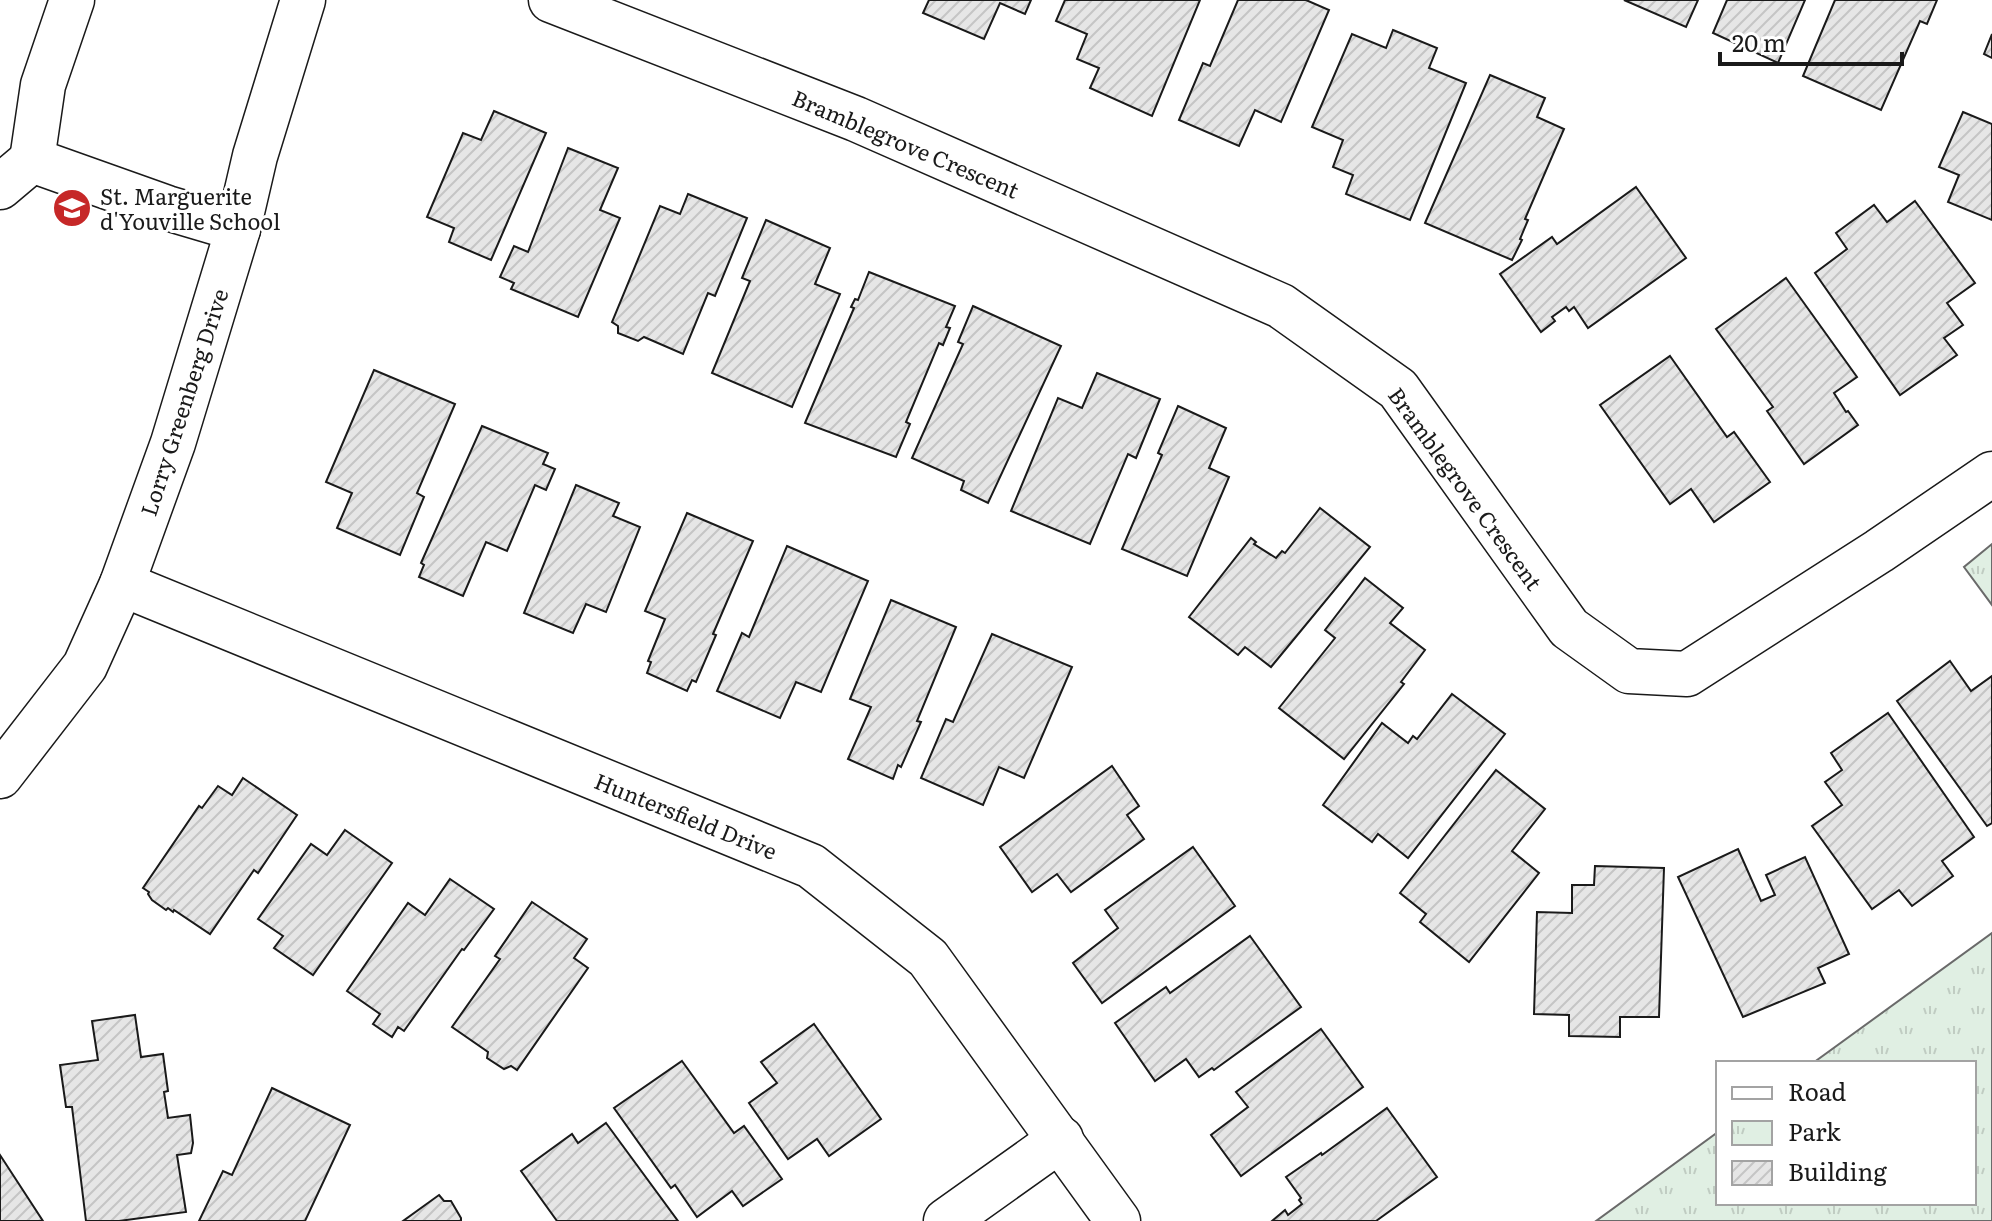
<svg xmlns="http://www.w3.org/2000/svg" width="1992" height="1221" font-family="Literata,serif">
<defs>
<pattern id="park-tufts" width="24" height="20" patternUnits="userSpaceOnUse" patternTransform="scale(2)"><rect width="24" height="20" fill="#e0efe3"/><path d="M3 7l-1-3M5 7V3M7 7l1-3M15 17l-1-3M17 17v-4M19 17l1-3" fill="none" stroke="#c0ccc2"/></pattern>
<pattern id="building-hatch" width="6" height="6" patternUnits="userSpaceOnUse" patternTransform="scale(2)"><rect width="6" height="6" fill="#e6e6e6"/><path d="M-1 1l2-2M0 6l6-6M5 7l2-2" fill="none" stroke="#c5c5c5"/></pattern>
</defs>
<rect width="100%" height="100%" fill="#fff"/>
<g fill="url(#park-tufts)" stroke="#6a6a6a" stroke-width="2">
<path d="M1992,544V605L1964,567Z"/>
<path d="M1992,933V1221H1596L1718,1132V1203H1974V1063H1813Z"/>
</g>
<g fill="url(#building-hatch)" stroke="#1a1a1a" stroke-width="2">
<path d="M929,0H1031L1025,14L1000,3L984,39L923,13Z"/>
<path d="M1065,0H1200L1152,116L1090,88L1099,68L1077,59L1087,34L1056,21Z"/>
<path d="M1238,0H1306L1329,10L1281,122L1255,110L1239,146L1179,120L1203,63L1210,66Z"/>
<path d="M1624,0H1698L1686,27Z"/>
<path d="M1727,0H1805L1778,63L1713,33Z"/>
<path d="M1835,0H1937L1927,24L1920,21L1881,110L1803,76Z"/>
<path d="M1393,30L1437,48L1429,68L1466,83L1410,220L1346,194L1353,175L1333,167L1343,140L1312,127L1352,34L1386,48Z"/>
<path d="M1992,34V58L1984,54Z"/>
<path d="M1490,75L1545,98L1537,117L1564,129L1525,219L1528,220L1520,239L1522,240L1512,260L1425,223Z"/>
<path d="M494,111L546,133L491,260L449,242L454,228L427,217L463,133L481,140Z"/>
<path d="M1963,112L1992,124V220L1948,202L1959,175L1939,167Z"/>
<path d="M568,148L618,168L600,210L620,218L578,317L511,289L514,283L500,277L514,246L528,252Z"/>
<path d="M1636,187L1686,258L1588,328L1574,307L1569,311L1566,307L1552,317L1555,321L1541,332L1500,274L1552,237L1557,244Z"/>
<path d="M688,194L747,218L715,296L708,293L683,354L644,337L638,341L618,333V326L612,322L660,206L680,214Z"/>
<path d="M1915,201L1975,283L1947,303L1963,325L1944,338L1957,355L1900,395L1815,273L1847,249L1836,233L1874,205L1887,222Z"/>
<path d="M766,220L830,248L815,284L840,294L792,407L712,373L750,281L742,278Z"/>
<path d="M869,272L955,306L946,327L950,328L943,345L939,343L906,422L910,424L896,457L805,423L854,308L851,307L855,299L858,300Z"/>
<path d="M1786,278L1857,377L1834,393L1846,412L1848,411L1858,425L1804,464L1767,411L1773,407L1716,329Z"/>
<path d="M973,306L1061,346L988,503L961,490L964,481L912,458L963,344L958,342Z"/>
<path d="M1670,356L1727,437L1734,432L1770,482L1714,522L1691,489L1670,504L1600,405Z"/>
<path d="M374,370L455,404L417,493L424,497L400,555L337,528L352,493L326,482Z"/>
<path d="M1097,373L1160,399L1136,458L1128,454L1090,544L1011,511L1058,398L1082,408Z"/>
<path d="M1178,406L1226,428L1209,468L1229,477L1187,576L1122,549L1162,455L1158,453Z"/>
<path d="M482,426L548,453L543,464L555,469L546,490L535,485L507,551L486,542L463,596L419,577L424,565L421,563Z"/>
<path d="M576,485L619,503L613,516L640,527L606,612L586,604L573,633L524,613Z"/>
<path d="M1320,508L1370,547L1271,667L1245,647L1238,655L1189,617L1251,538L1256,542L1254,544L1276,558L1282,551L1285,553Z"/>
<path d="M687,513L753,541L713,634L716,635L696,682L692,680L687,691L647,673L651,662L648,661L665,619L645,611Z"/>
<path d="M787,546L868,581L821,692L796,682L780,718L717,691L742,633L749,637Z"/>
<path d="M1365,578L1403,608L1390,623L1425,650L1401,682L1404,684L1344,759L1279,708L1335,638L1325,630Z"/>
<path d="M891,600L956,627L917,721L921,722L901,767L898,765L893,779L848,759L871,707L850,699Z"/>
<path d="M992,634L1072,667L1024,778L999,767L983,805L921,778L946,719L953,722Z"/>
<path d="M1950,661L1971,691L1992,676V823L1987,826L1897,701Z"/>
<path d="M1452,694L1505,734L1408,858L1378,834L1372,842L1323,805L1382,723L1408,743L1413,736L1417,739Z"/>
<path d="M1888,713L1974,837L1942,861L1953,876L1912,906L1899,890L1872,909L1812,826L1842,805L1825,782L1842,770L1831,753Z"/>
<path d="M1112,766L1139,806L1127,815L1144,839L1071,892L1057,874L1032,892L1000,847Z"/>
<path d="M1496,770L1545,809L1512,851L1539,873L1469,962L1420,922L1426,914L1400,893Z"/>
<path d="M243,778L297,815L258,873L254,870L210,934L174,910L173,912L168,908L166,910L152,900L148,894L149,892L143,888L199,806L202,808L218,786L232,795Z"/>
<path d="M345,830L392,863L313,975L274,948L283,936L258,919L311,844L327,855Z"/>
<path d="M1193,847L1235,906L1102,1003L1073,963L1118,928L1105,910Z"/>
<path d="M1738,849L1761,901L1775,895L1766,875L1805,857L1849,954L1818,968L1825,983L1743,1017L1678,877Z"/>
<path d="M1595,866L1664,868L1659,1017H1620V1037L1569,1036V1015L1534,1014L1537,912L1572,913V885H1594Z"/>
<path d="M450,879L494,909L464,950L462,949L404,1031L398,1027L392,1037L373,1024L380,1014L347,991L408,903L425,915Z"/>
<path d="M532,902L587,939L574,958L588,968L517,1070L511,1066L504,1069L487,1058L488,1052L452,1027L500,959L495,956Z"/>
<path d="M1250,936L1301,1007L1214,1070L1212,1068L1199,1077L1186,1059L1155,1081L1115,1023L1166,987L1170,993Z"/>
<path d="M135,1015L141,1057L163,1054L168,1091L164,1092L168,1118L190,1115L193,1143L191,1153L177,1155L186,1212L119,1221H86L72,1107H66L60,1065L98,1060L92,1021Z"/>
<path d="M814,1024L881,1119L829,1156L817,1139L788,1159L749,1103L777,1083L761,1062Z"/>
<path d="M1321,1029L1363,1087L1241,1176L1211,1135L1248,1107L1236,1092Z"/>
<path d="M682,1061L734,1133L744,1126L782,1179L743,1206L732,1191L697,1217L675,1185L671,1188L614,1108Z"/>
<path d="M272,1088L350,1125L305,1221H199L223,1171L232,1175Z"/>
<path d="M1387,1108L1437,1177L1376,1221H1272L1285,1210L1288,1215L1302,1204L1299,1200L1301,1198L1286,1177L1321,1153L1322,1155Z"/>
<path d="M606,1123L678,1221H557L521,1171L572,1134L578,1143Z"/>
<path d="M0,1155L43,1221H0Z"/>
<path d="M439,1195L444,1201H451L461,1218V1221H403Z"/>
</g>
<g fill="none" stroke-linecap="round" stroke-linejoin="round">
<defs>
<g id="minor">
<path d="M551,0L856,119L1281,306L1398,389L1569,628L1629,671L1687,674L1879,551L1992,474"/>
<path d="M32,160L43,85L72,0"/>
<path d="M0,187L32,160L167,208L238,229"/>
<path d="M122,584L811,866L928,958L1118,1221"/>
<path d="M0,776L85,666L122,584L173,443L238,229L255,156L303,0"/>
<path d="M946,1221L1061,1139"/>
</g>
</defs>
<use href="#minor" stroke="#1a1a1a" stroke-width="47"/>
<use href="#minor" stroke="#fff" stroke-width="44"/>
</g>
<defs>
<symbol id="school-disc" viewBox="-11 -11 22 22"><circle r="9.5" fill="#c62828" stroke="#fff"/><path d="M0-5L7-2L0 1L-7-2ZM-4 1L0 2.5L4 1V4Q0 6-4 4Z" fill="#fff"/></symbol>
</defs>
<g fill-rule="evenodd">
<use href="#school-disc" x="50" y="186" width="44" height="44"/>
</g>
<g text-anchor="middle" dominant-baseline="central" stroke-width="6" stroke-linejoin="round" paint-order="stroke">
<g font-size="22" fill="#1a1a1a" stroke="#fff">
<text transform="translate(906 143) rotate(23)">Bramblegrove Crescent</text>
<text transform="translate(183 402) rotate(-72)">Lorry Greenberg Drive</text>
<text transform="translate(1466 488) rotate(54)">Bramblegrove Crescent</text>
<text transform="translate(686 815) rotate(22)">Huntersfield Drive</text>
</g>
<g font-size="22" fill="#1a1a1a" stroke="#fff" text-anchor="start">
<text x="100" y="195">St. Marguerite<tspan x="100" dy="25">d'Youville School</tspan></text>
</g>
</g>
<rect x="1716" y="1061" width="260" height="144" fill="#ffffff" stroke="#a3a3a3" stroke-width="2"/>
<rect x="1732" y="1087" width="40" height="12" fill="#ffffff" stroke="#a3a3a3" stroke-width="2"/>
<text x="1788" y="1101" font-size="24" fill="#1a1a1a">Road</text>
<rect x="1732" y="1121" width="40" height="24" fill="url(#park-tufts)" stroke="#a3a3a3" stroke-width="2"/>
<text x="1788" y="1141" font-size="24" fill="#1a1a1a">Park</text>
<rect x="1732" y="1161" width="40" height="24" fill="url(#building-hatch)" stroke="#a3a3a3" stroke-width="2"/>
<text x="1788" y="1181" font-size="24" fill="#1a1a1a">Building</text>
<path d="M1720 52v12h182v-12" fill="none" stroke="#1a1a1a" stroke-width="4"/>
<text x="1732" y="52" font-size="24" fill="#1a1a1a" stroke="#ffffff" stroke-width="6" paint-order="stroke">20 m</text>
</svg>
